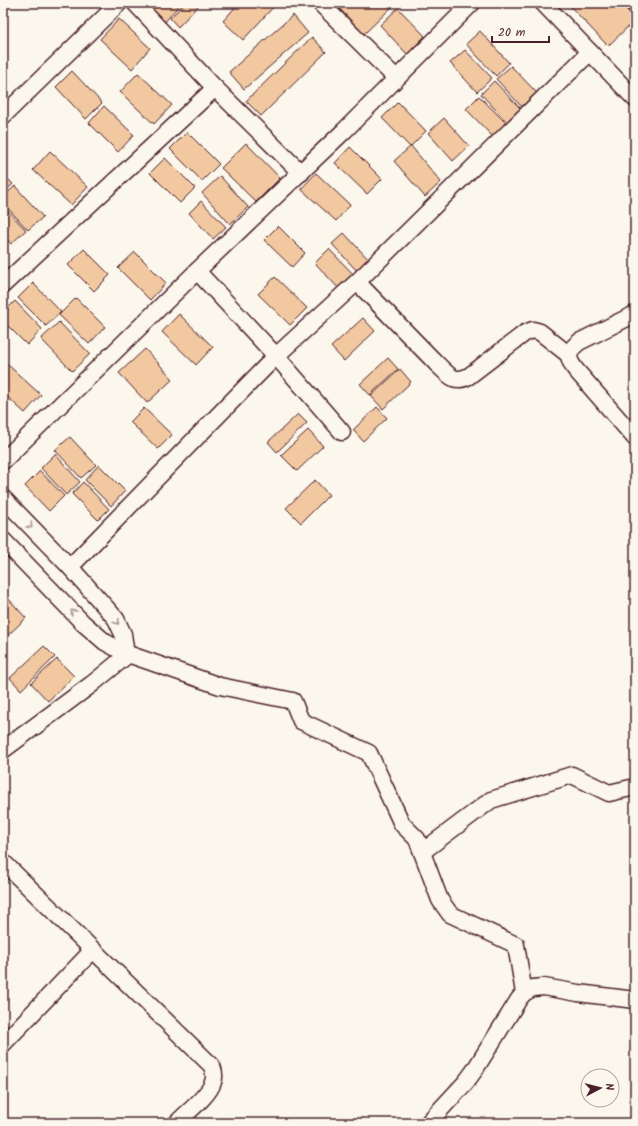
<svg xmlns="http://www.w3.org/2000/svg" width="638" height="1126" font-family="Kalam,sans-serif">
<rect width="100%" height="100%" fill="#fbf7ec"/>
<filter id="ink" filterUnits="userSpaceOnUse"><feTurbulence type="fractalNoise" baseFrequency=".025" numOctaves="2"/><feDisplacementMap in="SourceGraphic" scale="8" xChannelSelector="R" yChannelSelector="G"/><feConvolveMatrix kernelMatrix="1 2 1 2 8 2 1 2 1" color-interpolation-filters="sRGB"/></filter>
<g filter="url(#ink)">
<g fill="#f2c8a1" stroke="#4a1f2b">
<path d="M154,3H181L164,23L149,9Z"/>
<path d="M185,3H201L178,27L170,18Z"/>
<path d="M239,3H274L276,4L243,40L223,21Z"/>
<path d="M392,3L394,5L364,34L335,4Z"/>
<path d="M567,3H621L635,18V20L608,46Z"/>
<path d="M398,8L425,36L407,54L380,25Z"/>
<path d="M293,15L308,33L244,89L229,72Z"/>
<path d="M119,19L150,48L132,69L100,39Z"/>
<path d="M480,31L509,63L496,76L466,44Z"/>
<path d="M312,37L326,52L261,116L246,101Z"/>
<path d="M465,50L492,78L477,92L450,63Z"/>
<path d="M511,66L537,93L522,107L496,79Z"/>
<path d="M72,71L102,103L86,119L56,87Z"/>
<path d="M138,73L172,105L154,124L120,92Z"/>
<path d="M494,81L521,109L507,122L481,94Z"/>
<path d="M479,96L506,123L493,137L466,109Z"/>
<path d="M398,102L426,131L410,147L382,118Z"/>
<path d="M104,106L134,135L118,152L89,123Z"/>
<path d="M444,118L469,146L453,161L428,133Z"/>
<path d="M187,132L219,164L202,181L170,149Z"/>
<path d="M246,143L280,178L256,202L221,168Z"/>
<path d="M411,146L441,182L425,197L394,161Z"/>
<path d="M350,147L382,179L367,194L335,163Z"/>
<path d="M50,151L88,187L71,205L33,170Z"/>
<path d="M165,158L195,188L180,203L150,173Z"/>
<path d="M316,173L350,205L336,221L301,189Z"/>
<path d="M3,174L13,184L3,193Z"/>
<path d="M220,176L248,207L230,224L202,193Z"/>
<path d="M15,186L43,217L28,230L3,203V197Z"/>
<path d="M201,201L226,227L213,239L189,213Z"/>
<path d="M3,206L26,230L11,244L3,235Z"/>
<path d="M278,226L305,253L292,267L264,240Z"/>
<path d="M344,233L370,261L358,272L332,244Z"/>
<path d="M84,249L110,275L94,291L68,265Z"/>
<path d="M329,249L356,277L341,291L315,263Z"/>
<path d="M135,252L166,283L150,300L118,268Z"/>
<path d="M275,277L307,308L290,325L258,294Z"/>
<path d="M33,283L61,312L46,326L18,298Z"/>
<path d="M76,298L105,327L89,344L59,315Z"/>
<path d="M15,301L42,329L27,345L3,321V313Z"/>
<path d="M179,314L213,347L196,365L162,332Z"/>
<path d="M363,318L375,331L344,361L331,347Z"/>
<path d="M59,322L90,354L72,371L41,339Z"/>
<path d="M145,349L173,379L147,403L119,373Z"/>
<path d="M388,358L398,369L370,395L360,384Z"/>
<path d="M7,364L41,395L25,413L3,393V368Z"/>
<path d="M400,369L411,382L383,409L371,396Z"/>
<path d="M377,407L387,418L363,441L353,430Z"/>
<path d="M144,408L172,435L158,449L130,422Z"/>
<path d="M298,414L307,423L277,452L268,442Z"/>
<path d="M308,430L323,446L297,471L281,455Z"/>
<path d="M70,437L96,465L81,478L55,450Z"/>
<path d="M55,454L80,482L66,495L41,468Z"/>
<path d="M99,465L125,491L111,506L85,480Z"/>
<path d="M40,471L64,496L49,511L25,486Z"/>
<path d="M315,480L329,495L301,523L286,508Z"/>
<path d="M83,482L109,509L98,520L72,494Z"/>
<path d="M5,595L26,618L3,640V598Z"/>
<path d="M44,646L55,657L21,690L10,678Z"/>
<path d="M57,659L74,676L48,701L31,683Z"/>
</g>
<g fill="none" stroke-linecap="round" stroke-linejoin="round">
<defs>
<g id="street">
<path d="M135,3L215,88L301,173"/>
<path d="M320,3L396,78"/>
<path d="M543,3L635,99"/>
<path d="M633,3L635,5"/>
<path d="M3,116L119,3"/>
<path d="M197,271L276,356L342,432"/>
<path d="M357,282L438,365C449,375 454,384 469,376L525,333L533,330L540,332L569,355"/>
<path d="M3,285L215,88"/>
<path d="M635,314L579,342C568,351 566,357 575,369L635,438"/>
<path d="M3,461L197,271L344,131L472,3"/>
<path d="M3,498L70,567L116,619L123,634L126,655L125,657L92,684L3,750"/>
<path d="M3,540L83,623L105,642L125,653L220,686L293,701L301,721L369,753L402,824L417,839L440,900L450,914L516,945L524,993"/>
<path d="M70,567L276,356L357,282L590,52"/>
<path d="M422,852L491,800L572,775L609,793L635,787"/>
<path d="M3,862L212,1066C214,1071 215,1077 213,1082C209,1096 187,1112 177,1123"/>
<path d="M3,1044L93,950"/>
<path d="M428,1123L466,1082L474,1071L519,999L524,993L533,988L544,987L578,993L635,1000"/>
</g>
</defs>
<use href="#street" stroke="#4a1f2b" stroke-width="19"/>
<use href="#street" stroke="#fbf7ec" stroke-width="16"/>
</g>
<defs><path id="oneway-chevron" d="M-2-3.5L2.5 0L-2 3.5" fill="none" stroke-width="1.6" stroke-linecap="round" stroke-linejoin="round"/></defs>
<g stroke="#ab9695">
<use href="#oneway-chevron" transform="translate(30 526) rotate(46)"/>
<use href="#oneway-chevron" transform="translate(73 612) rotate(-133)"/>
<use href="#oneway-chevron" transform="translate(117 622) rotate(58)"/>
</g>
</g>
<rect width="638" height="1126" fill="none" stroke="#fbf7ec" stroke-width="16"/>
<rect x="8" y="8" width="622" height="1110" fill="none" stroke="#4a1f2b" stroke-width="1.5" filter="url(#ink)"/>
<g transform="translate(600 1088) rotate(83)"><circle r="19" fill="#fbf7ec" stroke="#b4a19f"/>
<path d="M0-3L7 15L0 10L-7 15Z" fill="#4a1f2b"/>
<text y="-6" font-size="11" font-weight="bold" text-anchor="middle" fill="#4a1f2b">N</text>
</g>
<path d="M492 36v6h57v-6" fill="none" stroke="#4a1f2b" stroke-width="2"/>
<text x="498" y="36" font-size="12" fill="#4a1f2b" stroke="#fbf7ec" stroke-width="3" paint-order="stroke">20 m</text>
</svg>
